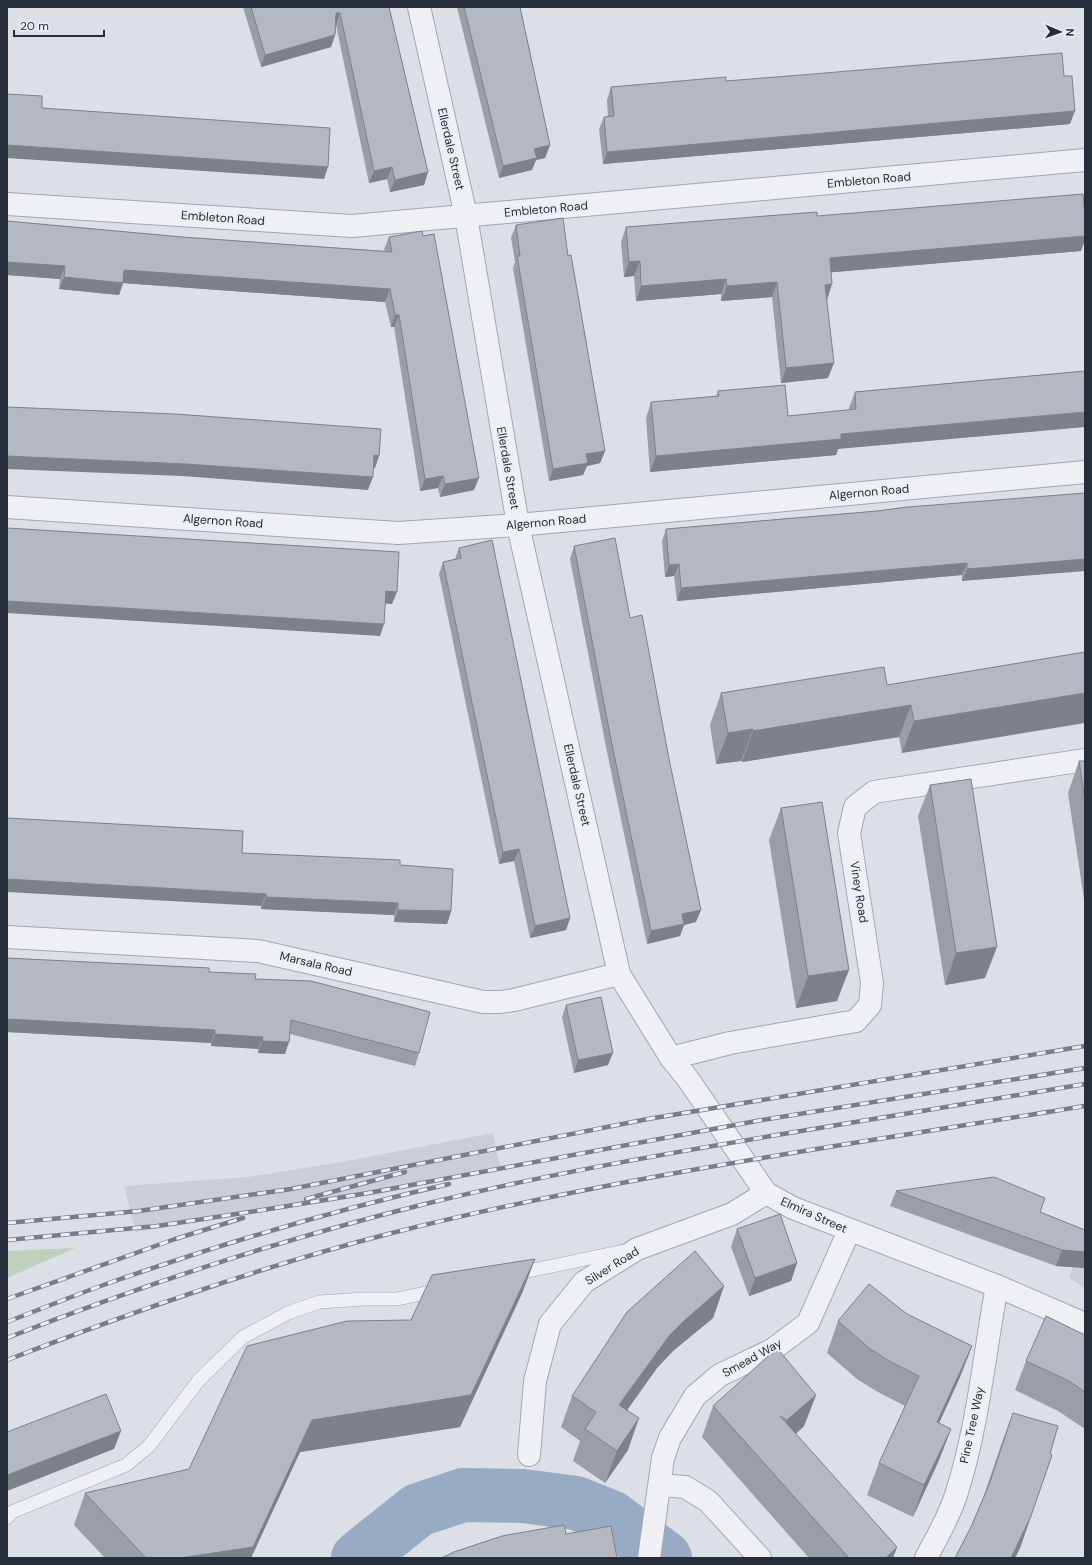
<svg xmlns="http://www.w3.org/2000/svg" width="1092" height="1565" font-family="'DM Sans',sans-serif">
<rect width="100%" height="100%" fill="#dcdfe5"/>
<g fill="#caced7">
<path d="M493,1133L500,1168L392,1192L136,1232L124,1186L248,1177L336,1163Z"/>
<path d="M1085,1229V1288L1069,1278Z"/>
</g>
<path fill="#c1cfbd" d="M75,1248L7,1278V1251Z"/>
<g fill="none" stroke-linecap="round" stroke-linejoin="round">
<path stroke="#97abc5" stroke-width="54" d="M358,1558L418,1510L463,1495L523,1496L576,1503L611,1517L665,1558"/>
<defs>
<g id="lane">
<path d="M514,1274L624,1251"/>
<path d="M7,1518L12,1512L126,1465L149,1446L199,1380L243,1337L288,1313L319,1302L364,1299H397L440,1290"/>
</g>
<g id="street">
<path d="M419,7L466,216L518,525L619,974L671,1058L688,1079L766,1193L793,1208L997,1286L1085,1324"/>
<path d="M7,204L352,226L1085,160"/>
<path d="M7,507L398,533L518,525L1085,472"/>
<path d="M7,937L258,951L483,1002H501L514,1000L619,974"/>
<path d="M671,1058L730,1043L856,1021L870,1005L872,983L849,833L855,807L874,792L1085,760"/>
<path d="M529,1455L535,1381L550,1324L584,1282L637,1249L732,1214L766,1193"/>
<path d="M660,1485L685,1487L708,1501L760,1558"/>
<path d="M649,1558L663,1458L670,1438L695,1396L720,1375L772,1350L808,1323L849,1231"/>
<path d="M926,1558C937,1537 949,1517 956,1495C978,1427 984,1356 997,1286"/>
</g>
</defs>
<use href="#lane" stroke="#a2a6af" stroke-width="14"/>
<use href="#street" stroke="#a2a6af" stroke-width="24"/>
<use href="#lane" stroke="#eef0f4" stroke-width="13"/>
<use href="#street" stroke="#eef0f4" stroke-width="22"/>
<defs>
<g id="rail">
<path d="M306,1199L405,1172"/>
<path d="M7,1223L139,1211L291,1189L648,1119L1085,1046"/>
<path d="M7,1240L157,1226L269,1209L368,1193L762,1120L1085,1068"/>
<path d="M7,1299L175,1239L243,1218"/>
<path d="M7,1322C41,1309 75,1295 109,1283C221,1244 334,1210 449,1184"/>
<path d="M7,1338C142,1285 280,1240 421,1205C538,1176 658,1155 777,1135C880,1118 982,1101 1085,1084"/>
<path d="M7,1360C132,1312 259,1267 388,1234C617,1176 852,1144 1085,1106"/>
</g>
</defs>
<use href="#rail" stroke="#767e8e" stroke-width="4.5"/>
<use href="#rail" stroke="#ebeef3" stroke-width="3" stroke-dasharray="9" stroke-linecap="butt"/>
</g>
<g fill="#9a9ea7">
<path d="M243,7H389L428,172L424,185L390,192L387,179L369,183L336,25L335,35L331,47L261,67Z"/>
<path d="M457,7H520L550,145L545,158L536,160L532,170L499,178Z"/>
<path d="M1064,76L1070,124L603,164L599,129L604,117H608L607,100L611,87L726,81Z"/>
<path d="M817,216L1081,251L831,272L827,300L828,378L781,383L772,297L721,301V294L636,301L634,276L624,277L621,242L626,227Z"/>
<path d="M7,221L182,237L385,251L384,249L389,237L474,490L440,497L438,488L420,491L394,327H391L385,302L123,283L119,295L59,289L60,279L7,275Z"/>
<path d="M516,225L568,256L605,451L600,463L587,466L583,475L549,481L513,268L515,262L511,238Z"/>
<path d="M1085,371L838,449L836,455L650,472L646,418L651,402L716,396L718,391L788,416L849,410V408L855,392Z"/>
<path d="M1085,493L962,581V575L677,601L674,576L665,577L662,541L666,529Z"/>
<path d="M574,546L630,618L696,922L684,925L680,936L647,944L606,747L570,559Z"/>
<path d="M459,548L570,918L566,930L530,938L514,861L499,864L439,574L443,562L455,559Z"/>
<path d="M1085,652L902,753L899,737L742,762L741,761L716,764L710,725L721,693L887,685Z"/>
<path d="M1079,761H1085V906L1068,793Z"/>
<path d="M930,785L985,978L945,985L918,816Z"/>
<path d="M781,808L837,1001L796,1008L769,840Z"/>
<path d="M242,853L400,865L451,911L447,924L394,922V915L261,909V906Z"/>
<path d="M7,958L209,972L255,979L419,1053L415,1066L290,1034L285,1054L258,1053V1049L211,1046V1043L7,1032Z"/>
<path d="M566,1005L608,1065L574,1073L562,1017Z"/>
<path d="M896,1191L1040,1212L1085,1230V1268L1056,1266L890,1206Z"/>
<path d="M737,1229L797,1263L791,1281L749,1296L731,1247Z"/>
<path d="M724,1286L713,1318L673,1351L657,1368L627,1410L628,1450L605,1483L573,1461L580,1441L561,1427L572,1396Z"/>
<path d="M523,1291L460,1427L300,1452L251,1558H105L74,1525L85,1493L189,1469L411,1320Z"/>
<path d="M907,1314L972,1346L960,1377L939,1423L951,1429L939,1460L913,1517L867,1495L879,1463L905,1406L878,1392L857,1379L827,1353L838,1321Z"/>
<path d="M1085,1335V1429L1058,1411L1015,1390L1026,1361Z"/>
<path d="M816,1395L804,1426L796,1434L893,1558H809L702,1437L713,1406Z"/>
<path d="M1013,1413L1031,1516L1020,1548L1015,1558H955L971,1527L984,1495L1001,1445Z"/>
</g>
<g fill="#7d8188">
<path d="M336,13H340L336,25H332Z"/>
<path d="M335,35L331,47L261,67L265,55Z"/>
<path d="M1075,111L1070,124L603,164L607,152Z"/>
<path d="M7,145L328,167L324,179L7,158Z"/>
<path d="M550,145L545,158L536,160L532,170L499,178L503,166L534,149Z"/>
<path d="M392,167L387,179L369,183L374,171Z"/>
<path d="M428,172L424,185L390,192L395,180Z"/>
<path d="M1085,236V240L1081,251L824,273L830,258Z"/>
<path d="M640,261L634,276L624,277L629,262Z"/>
<path d="M7,262L65,266L60,279L7,275Z"/>
<path d="M124,270L390,289L385,302L123,283L119,295L59,289L64,277Z"/>
<path d="M726,279L721,294L636,301L641,286Z"/>
<path d="M777,282L772,297L721,301L727,286Z"/>
<path d="M832,284L827,300L825,285Z"/>
<path d="M395,315H399L394,327H391Z"/>
<path d="M834,363L828,378L781,383L786,368Z"/>
<path d="M1085,412V427L838,449L836,455L650,472L656,456L841,434Z"/>
<path d="M605,451L600,463L587,466L583,475L549,481L553,469L586,454Z"/>
<path d="M374,455L379,456L375,468H369Z"/>
<path d="M7,456L186,464L373,477L368,490L182,476L7,469Z"/>
<path d="M443,476L438,488L420,491L425,479Z"/>
<path d="M479,478L474,490L440,497L445,484Z"/>
<path d="M1085,559V571L962,581L967,569Z"/>
<path d="M967,563L962,575L677,601L681,588Z"/>
<path d="M679,564L674,576L665,577L669,565Z"/>
<path d="M386,591L397,592L392,604L381,603Z"/>
<path d="M7,601L384,624L380,636L7,613Z"/>
<path d="M1085,693V723L902,753L914,721Z"/>
<path d="M911,705L899,737L742,762L753,731Z"/>
<path d="M753,729L741,761L716,764L728,733Z"/>
<path d="M519,849L514,861L499,864L503,852Z"/>
<path d="M7,879L266,894L261,906L7,892Z"/>
<path d="M266,897L398,903L394,915L261,909Z"/>
<path d="M398,910L451,911L447,924L394,922Z"/>
<path d="M701,910L696,922L684,925L680,936L647,944L651,931L682,914Z"/>
<path d="M570,918L566,930L530,938L535,926Z"/>
<path d="M997,947L985,978L945,985L956,953Z"/>
<path d="M849,970L837,1001L796,1008L808,976Z"/>
<path d="M7,1019L215,1030L211,1043L7,1032Z"/>
<path d="M215,1034L263,1037L258,1049L211,1046Z"/>
<path d="M262,1041L289,1042L285,1054L258,1053Z"/>
<path d="M613,1053L608,1065L574,1073L578,1060Z"/>
<path d="M1062,1250L1085,1252V1268L1056,1266Z"/>
<path d="M535,1259L523,1291L460,1427L300,1452L251,1558H180L312,1420Z"/>
<path d="M797,1263L791,1281L749,1296L755,1278Z"/>
<path d="M724,1286L713,1318L673,1351L657,1368L608,1437L619,1405L669,1336L685,1320Z"/>
<path d="M972,1346L960,1377L925,1454L937,1422Z"/>
<path d="M816,1395L804,1426L776,1451L787,1420Z"/>
<path d="M639,1418L628,1450L605,1483L617,1451Z"/>
<path d="M951,1429L939,1460L913,1517L924,1485Z"/>
<path d="M121,1431L114,1449L7,1491V1475Z"/>
<path d="M1031,1516L1020,1548L1015,1558H1011Z"/>
<path d="M897,1547L893,1558H886Z"/>
</g>
<g fill="#b3b8c2" stroke="#7d8188">
<path d="M251,7H389L428,172L395,180L392,167L374,171L340,13H336L335,35L265,55Z"/>
<path d="M464,7H520L550,145L534,149L537,158L503,166Z"/>
<path d="M1062,53L1064,76H1072L1075,111L607,152L604,117L614,116L611,87L726,77V81L801,75Z"/>
<path d="M7,94L42,96V108L330,128L328,167L7,145Z"/>
<path d="M1083,194L1085,217V236L830,258L832,284L825,285L834,363L786,368L777,282L727,286L726,279L641,286L640,261L629,262L626,227L817,212V216Z"/>
<path d="M563,218L568,256L571,255L605,451L586,454L588,463L553,469L517,256H520L516,225Z"/>
<path d="M7,221L182,237L392,252L389,237L422,231L423,236L434,234L479,478L445,484L443,476L425,479L399,315H395L390,289L124,270L123,283L64,277L65,266L7,262Z"/>
<path d="M1085,371V412L841,434V439L656,456L651,402L719,396L718,391L785,385L788,416L856,409L855,392Z"/>
<path d="M7,407L175,414L381,429L379,456L374,455L373,477L186,464L7,456Z"/>
<path d="M1085,493V559L967,569V563L681,588L679,564L669,565L666,529L877,511L908,507Z"/>
<path d="M7,528L399,552L397,592L386,591L384,624L7,601Z"/>
<path d="M615,538L630,618L642,615L669,759L701,910L682,914L684,924L651,931L610,735L574,546Z"/>
<path d="M492,540L570,918L535,926L519,849L503,852L443,562L461,558L459,548Z"/>
<path d="M1085,652V693L914,721L911,705L753,731V729L728,733L721,693L884,667L887,685Z"/>
<path d="M1079,761H1085V800Z"/>
<path d="M971,779L997,947L956,953L930,785Z"/>
<path d="M822,802L849,970L808,976L781,808Z"/>
<path d="M7,818L243,831L242,853L400,860V865L453,869L451,911L398,910V903L266,897V894L7,879Z"/>
<path d="M7,958L209,968V972L256,974L255,979L311,981L430,1012L419,1053L291,1020L289,1042L262,1041L263,1037L215,1034V1030L7,1019Z"/>
<path d="M601,997L613,1053L578,1060L566,1005Z"/>
<path d="M994,1177L1045,1198L1040,1212L1085,1230V1252L1062,1250L896,1191Z"/>
<path d="M780,1214L797,1263L755,1278L737,1229Z"/>
<path d="M695,1251L724,1286L685,1320L669,1336L619,1405L639,1418L617,1451L585,1429L596,1412L572,1396L627,1312Z"/>
<path d="M535,1259L471,1395L312,1420L253,1547L180,1558H146L85,1493L189,1469L247,1346L347,1321L411,1320L432,1275Z"/>
<path d="M869,1284L907,1314L972,1346L937,1422L951,1429L924,1485L879,1463L919,1376L889,1361L869,1348L838,1321Z"/>
<path d="M1046,1316L1085,1335V1392L1069,1381L1026,1361Z"/>
<path d="M777,1348L816,1395L787,1420L780,1416L897,1547L886,1558H849L713,1406Z"/>
<path d="M106,1394L121,1431L7,1475V1432Z"/>
<path d="M1013,1413L1058,1426L1050,1454L1052,1455L1031,1516L1011,1558H955L971,1527L989,1485Z"/>
<path d="M564,1525L566,1534L611,1526L617,1558H441L454,1552L502,1536Z"/>
</g>
<g text-anchor="middle" dominant-baseline="central" stroke-width="4" stroke-linejoin="round" paint-order="stroke">
<g font-size="12" fill="#262d3b" stroke="#ebeef3">
<text transform="translate(451 149) rotate(77)">Ellerdale Street</text>
<text transform="translate(869 180) rotate(-5)">Embleton Road</text>
<text transform="translate(546 209) rotate(-5)">Embleton Road</text>
<text transform="translate(223 218) rotate(4)">Embleton Road</text>
<text transform="translate(508 468) rotate(80)">Ellerdale Street</text>
<text transform="translate(869 492) rotate(-5)">Algernon Road</text>
<text transform="translate(223 521) rotate(4)">Algernon Road</text>
<text transform="translate(546 522) rotate(-5)">Algernon Road</text>
<text transform="translate(577 785) rotate(77)">Ellerdale Street</text>
<text transform="translate(859 892) rotate(81)">Viney Road</text>
<text transform="translate(316 964) rotate(13)">Marsala Road</text>
<text transform="translate(814 1215) rotate(24)">Elmira Street</text>
<text transform="translate(612 1266) rotate(-32)">Silver Road</text>
<text transform="translate(752 1358) rotate(-29)">Smead Way</text>
<text transform="translate(972 1425) rotate(-78)">Pine Tree Way</text>
</g>
</g>
<rect width="1092" height="1565" fill="none" stroke="#262d3b" stroke-width="16"/>
<g transform="translate(1060 32) rotate(92)" stroke="#ebeef3" stroke-width="3" paint-order="stroke">
<path d="M0-3L7 15L0 10L-7 15Z" fill="#262d3b"/>
<text y="-6" font-size="11" font-weight="bold" text-anchor="middle" fill="#262d3b">N</text>
</g>
<path d="M14 30v6h90v-6" fill="none" stroke="#262d3b" stroke-width="2"/>
<text x="20" y="30" font-size="12" fill="#262d3b" stroke="#ebeef3" stroke-width="3" paint-order="stroke">20 m</text>
</svg>
